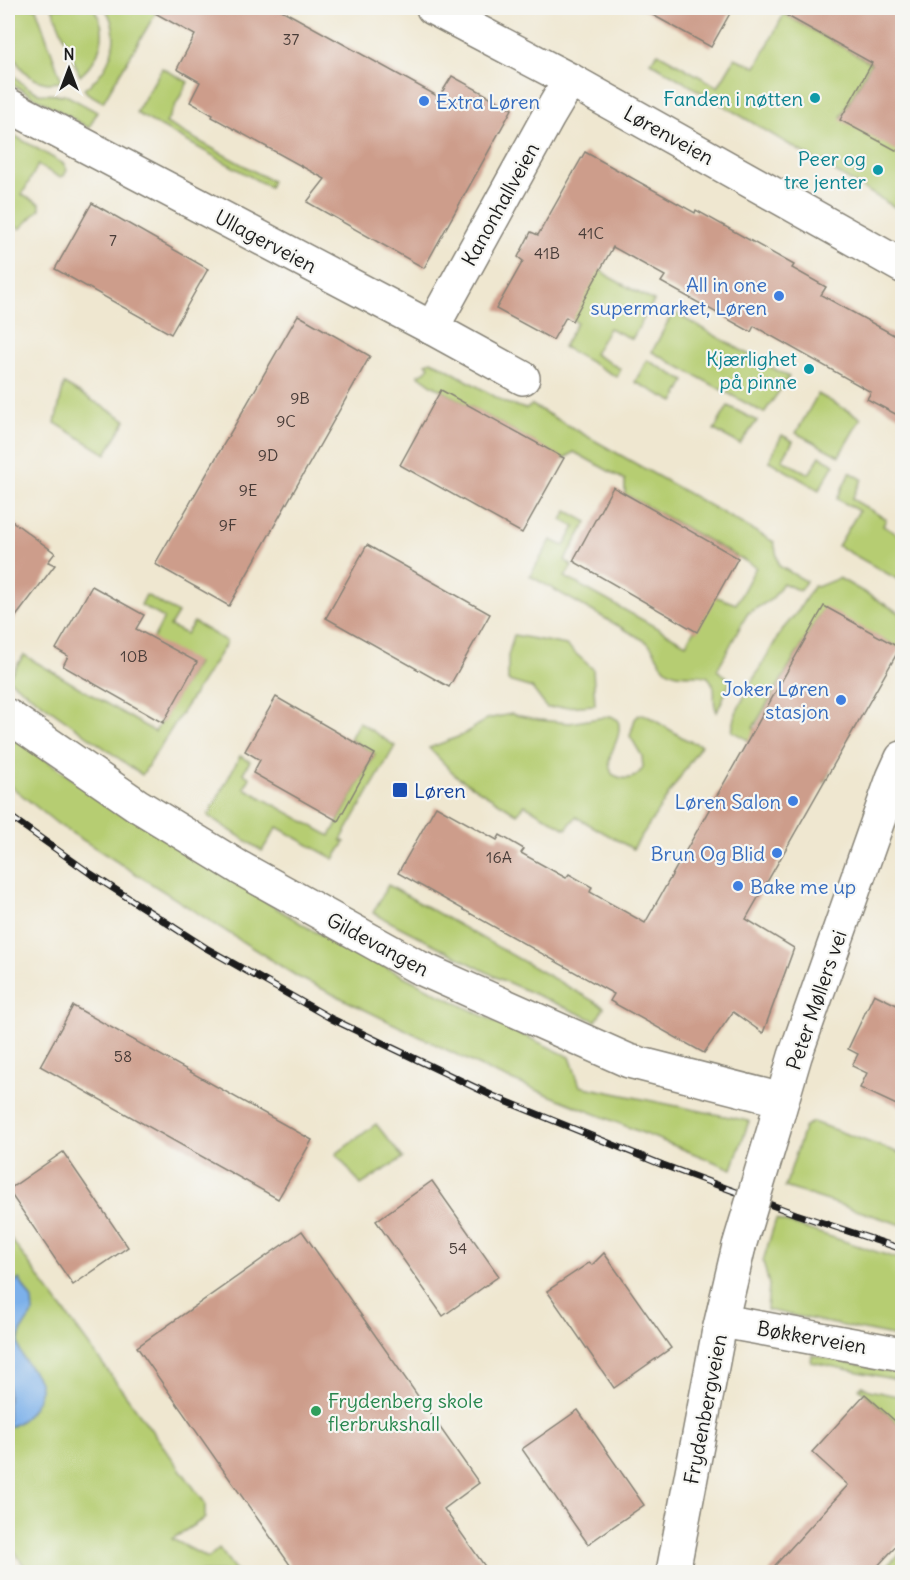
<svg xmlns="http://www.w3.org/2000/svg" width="910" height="1580" font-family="Delius,sans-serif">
<rect width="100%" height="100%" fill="#f6f6f2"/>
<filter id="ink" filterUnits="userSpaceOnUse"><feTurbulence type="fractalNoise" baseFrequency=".0167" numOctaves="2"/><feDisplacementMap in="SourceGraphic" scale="12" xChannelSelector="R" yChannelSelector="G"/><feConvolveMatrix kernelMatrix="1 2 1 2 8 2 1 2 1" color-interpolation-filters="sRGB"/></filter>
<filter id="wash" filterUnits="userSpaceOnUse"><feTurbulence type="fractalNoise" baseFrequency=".008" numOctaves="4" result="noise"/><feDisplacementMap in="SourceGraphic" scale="24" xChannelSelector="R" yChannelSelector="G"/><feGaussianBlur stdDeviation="1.35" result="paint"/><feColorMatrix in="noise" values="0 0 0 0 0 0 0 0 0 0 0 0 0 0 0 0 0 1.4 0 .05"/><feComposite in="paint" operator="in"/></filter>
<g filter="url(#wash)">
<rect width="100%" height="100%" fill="#efe7d0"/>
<g fill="#b6cd72" stroke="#697447" stroke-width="1.5">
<path d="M17,8H36L62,82C57,82 52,83 48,83C23,80 7,53 8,30C9,22 13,14 17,8Z"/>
<path d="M52,8H93C111,31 100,59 80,76Z"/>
<path d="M105,8H152L157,11L103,102L87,93L84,89C110,71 124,37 105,8Z"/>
<path d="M784,14L871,63L841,117L902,152V206L898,209L650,62L658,53L718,87L735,58L756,67Z"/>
<path d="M162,68L188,82L166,123L272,181L269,187L136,113Z"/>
<path d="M8,70L25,86L40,94L66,95L97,112L89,128L8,82Z"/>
<path d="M8,132L64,164L67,170L64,176L59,177L38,165L22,195L40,204V209L20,229L8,221Z"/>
<path d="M599,269L611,278L654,301L632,339L609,328L594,354L621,369L617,377L563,347L577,323L572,319Z"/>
<path d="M673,312L789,377L764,413L652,352Z"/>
<path d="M647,360L685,381L674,402L635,382Z"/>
<path d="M431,361L442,366L506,403L526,409L532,405L774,542L779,566L806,581L800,591L783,583L772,599L748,613L745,618L717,670L731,680L717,712C710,699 720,690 708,677C694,672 676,679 665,668C656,660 657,649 645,641L530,576L551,540L564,546L575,527L562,520L567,511L587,522L565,560L572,566L565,577L686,644L714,596L736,604L756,567L625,494V480L574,452L564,459L432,385L418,375L425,372L429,366L426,363Z"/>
<path d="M64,384L126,420L106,454L55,423Z"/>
<path d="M818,394L861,418L839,456L796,433Z"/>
<path d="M728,406L757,421L740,444L714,430Z"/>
<path d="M782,435L793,441L782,460L809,474L820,456L834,464L819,490L769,461Z"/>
<path d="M850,472L862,479L852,499L886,519L883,526L902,537V582L838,546L859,511L837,499Z"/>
<path d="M839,578L902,614V643L900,648L823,609L753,728L830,771L824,782L732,731L736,713L751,683L782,630L798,611L814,585L817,587Z"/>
<path d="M146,595L178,613L170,626L186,634L194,622L226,641V644L142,775L8,679L24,655L155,732L197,663L152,641L164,618L141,605Z"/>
<path d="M514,635L566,645L593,669L595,705L547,708L532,688L508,681V656Z"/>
<path d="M511,714L539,720L570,723L611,716L618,720C624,743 602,753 612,774C624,781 635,780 643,768L642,756L630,736L635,719L639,715H646L685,739L701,745L633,849L576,817L566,829L525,805L517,814L456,776L429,748L463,735L487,719Z"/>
<path d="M359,722L395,746L341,840L345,842L334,859L277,827L262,851L208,816L240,756L250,761L243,773L250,778L244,788L330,836L375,754L350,739Z"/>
<path d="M8,732L85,788L310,929L479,1014L570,1057L580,1086L749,1121L732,1169L494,1073L298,977L59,825L8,784Z"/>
<path d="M388,885L604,1007L596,1021L500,979L373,913Z"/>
<path d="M813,1122L902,1154V1225L785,1187L805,1126Z"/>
<path d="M376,1124L403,1158L361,1185L336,1154Z"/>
<path d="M776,1219L902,1260V1338L767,1310L769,1285L763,1261Z"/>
<path d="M8,1235L205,1503V1518L172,1539L208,1558L219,1548L237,1572H28L8,1541Z"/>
<path d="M812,1355L902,1374V1381L811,1362Z"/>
<path d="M862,1386L869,1390L902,1397V1427L859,1388Z"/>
<path d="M899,1555L902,1558V1572H889L892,1569L888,1564Z"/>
</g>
<path fill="#7cb0ea" stroke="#4c6683" stroke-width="1.5" d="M19,1279L32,1300L33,1313C26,1323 18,1332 19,1346C23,1371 54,1377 33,1408C26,1417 18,1425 8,1427V1288Z"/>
<g id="blocks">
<g fill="#cd9d8b">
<path d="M146,8H278L439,97L452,76L512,109L424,268L307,202L325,179L212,117L213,115L190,102L200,82L177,69L195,35Z"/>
<path d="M640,8H733L711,47Z"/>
<path d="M773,8H903V154L840,120L872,63Z"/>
<path d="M585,152L695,213L696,210L794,265L792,268L826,287L821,295L903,340V418L867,399L871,392L754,326L751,332L661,282L665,276L613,247L572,321L566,317L553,340L496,309L523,261L518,257L531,232L538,235Z"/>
<path d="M92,203L208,269L171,334L55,269Z"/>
<path d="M298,315L370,356L229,606L155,564Z"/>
<path d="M441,390L564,458L522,533L400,465Z"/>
<path d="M613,487L738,558L697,632L573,561Z"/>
<path d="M8,518L55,553L48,562L55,565L8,627Z"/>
<path d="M367,545L490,614L449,687L326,618Z"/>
<path d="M92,586L144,615L136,629L197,662L163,723L63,666L68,656L56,649Z"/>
<path d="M824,606L900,648L746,919L794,948L763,1033L733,1012L704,1053L610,1001L614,994L398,873L436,806L497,840L500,835L524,849L521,853L566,878L569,874L592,887L590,892L645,923Z"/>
<path d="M276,697L375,754L338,821L253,773L260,760L245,751Z"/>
<path d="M874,994L903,1008V1108L860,1088L867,1073L852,1066L858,1054L848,1049Z"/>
<path d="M73,1006L312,1140L278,1199L40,1066Z"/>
<path d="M63,1152L128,1247L73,1285L8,1190Z"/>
<path d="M432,1181L499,1276L443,1316L376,1221Z"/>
<path d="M302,1231L479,1483L444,1509L489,1572H295L137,1347Z"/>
<path d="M604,1253L671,1348L614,1388L547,1291L589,1263L592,1265Z"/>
<path d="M865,1394L903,1428V1539L872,1572H769L848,1485L812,1452Z"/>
<path d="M578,1410L644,1505L588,1544L522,1449Z"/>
</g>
</g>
</g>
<g filter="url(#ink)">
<use href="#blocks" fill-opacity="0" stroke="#868276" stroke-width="1.5"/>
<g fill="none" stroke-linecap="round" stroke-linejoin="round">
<defs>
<g id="minor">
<path d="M433,8L570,80L902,266"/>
<path d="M8,105L432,328L523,378"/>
<path d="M432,328L548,117L570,80"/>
<path d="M8,716L137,805L240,868L418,967L629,1061L782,1100"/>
<path d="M776,1121L795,1056L893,778L902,758"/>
<path d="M722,1321L902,1354"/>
<path d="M673,1572L718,1335L739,1246"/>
</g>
</defs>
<use href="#minor" stroke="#868276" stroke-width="36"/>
<use href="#minor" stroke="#fff" stroke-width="33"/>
<defs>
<path id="rail" d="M8,815L91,874L206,948L332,1019L493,1096L663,1165L796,1214L902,1249"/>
</defs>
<use href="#rail" stroke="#1c1c1c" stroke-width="7"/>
<use href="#rail" stroke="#f6f6f2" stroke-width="4.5" stroke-dasharray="14" stroke-linecap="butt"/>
<defs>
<path id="minor-bridge" d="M739,1246L775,1126"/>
</defs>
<use href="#minor-bridge" stroke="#868276" stroke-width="36" stroke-linecap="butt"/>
<use href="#minor-bridge" stroke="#fff" stroke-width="33"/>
</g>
</g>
<g fill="#0f9aa8" stroke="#f6f6f2" stroke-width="2">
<circle cx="815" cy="98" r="6"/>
<circle cx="878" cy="170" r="6"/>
<circle cx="809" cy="369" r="6"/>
</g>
<g fill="#3f7fe0" stroke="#f6f6f2" stroke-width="2">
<circle cx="424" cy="101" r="6"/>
<circle cx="779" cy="296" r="6"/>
<circle cx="841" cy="700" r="6"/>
<circle cx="793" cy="801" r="6"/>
<circle cx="777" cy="853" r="6"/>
<circle cx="738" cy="886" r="6"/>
</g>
<rect fill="#1a4fb4" stroke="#f6f6f2" stroke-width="2" x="392" y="782" width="16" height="16" rx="3"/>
<circle fill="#2e9e5b" stroke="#f6f6f2" stroke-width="2" cx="316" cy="1411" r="6"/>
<g text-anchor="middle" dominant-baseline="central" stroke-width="4.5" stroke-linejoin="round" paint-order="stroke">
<g font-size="16" fill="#483c38">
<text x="291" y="39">37</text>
<text x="591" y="233">41C</text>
<text x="113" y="240">7</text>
<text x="547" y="253">41B</text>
<text x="300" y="398">9B</text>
<text x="286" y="421">9C</text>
<text x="268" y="455">9D</text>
<text x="248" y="490">9E</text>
<text x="228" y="525">9F</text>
<text x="134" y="656">10B</text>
<text x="499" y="857">16A</text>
<text x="123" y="1056">58</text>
<text x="458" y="1248">54</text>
</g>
<g font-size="20" fill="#0d838f" stroke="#f6f6f2" text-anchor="end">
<text x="803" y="98">Fanden i nøtten</text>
<text x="866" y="158">Peer og<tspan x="866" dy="23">tre jenter</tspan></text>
<text x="797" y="358">Kjærlighet<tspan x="797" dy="23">på pinne</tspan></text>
</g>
<g font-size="20" fill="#366cbe" stroke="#f6f6f2" text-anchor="end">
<text x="436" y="101" text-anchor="start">Extra Løren</text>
<text x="767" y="284">All in one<tspan x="767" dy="23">supermarket, Løren</tspan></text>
<text x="829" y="688">Joker Løren<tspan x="829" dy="23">stasjon</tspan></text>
<text x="781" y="801">Løren Salon</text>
<text x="765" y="853">Brun Og Blid</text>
<text x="750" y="886" text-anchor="start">Bake me up</text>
</g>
<g font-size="20" fill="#1c1c1c" stroke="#f6f6f2">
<text transform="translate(669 135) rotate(29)">Lørenveien</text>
<text transform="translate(500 204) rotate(-61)">Kanonhallveien</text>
<text transform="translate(266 241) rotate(28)">Ullagerveien</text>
<text transform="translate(378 944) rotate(28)">Gildevangen</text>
<text transform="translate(816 1000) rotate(-71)">Peter Møllers vei</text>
<text transform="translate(812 1337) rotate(10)">Bøkkerveien</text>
<text transform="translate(705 1409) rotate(-79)">Frydenbergveien</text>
</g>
<g font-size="20" fill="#164399" stroke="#f6f6f2" text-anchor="start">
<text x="414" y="790">Løren</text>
</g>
<g font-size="20" fill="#27864d" stroke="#f6f6f2" text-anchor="start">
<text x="328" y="1400">Frydenberg skole<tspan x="328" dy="23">flerbrukshall</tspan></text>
</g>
</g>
<rect width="910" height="1580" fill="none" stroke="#f6f6f2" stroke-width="30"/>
<g transform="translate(69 69)" stroke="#f6f6f2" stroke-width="4.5" paint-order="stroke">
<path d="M0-4.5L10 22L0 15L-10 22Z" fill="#1c1c1c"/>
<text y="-9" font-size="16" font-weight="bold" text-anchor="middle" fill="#1c1c1c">N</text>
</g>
</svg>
